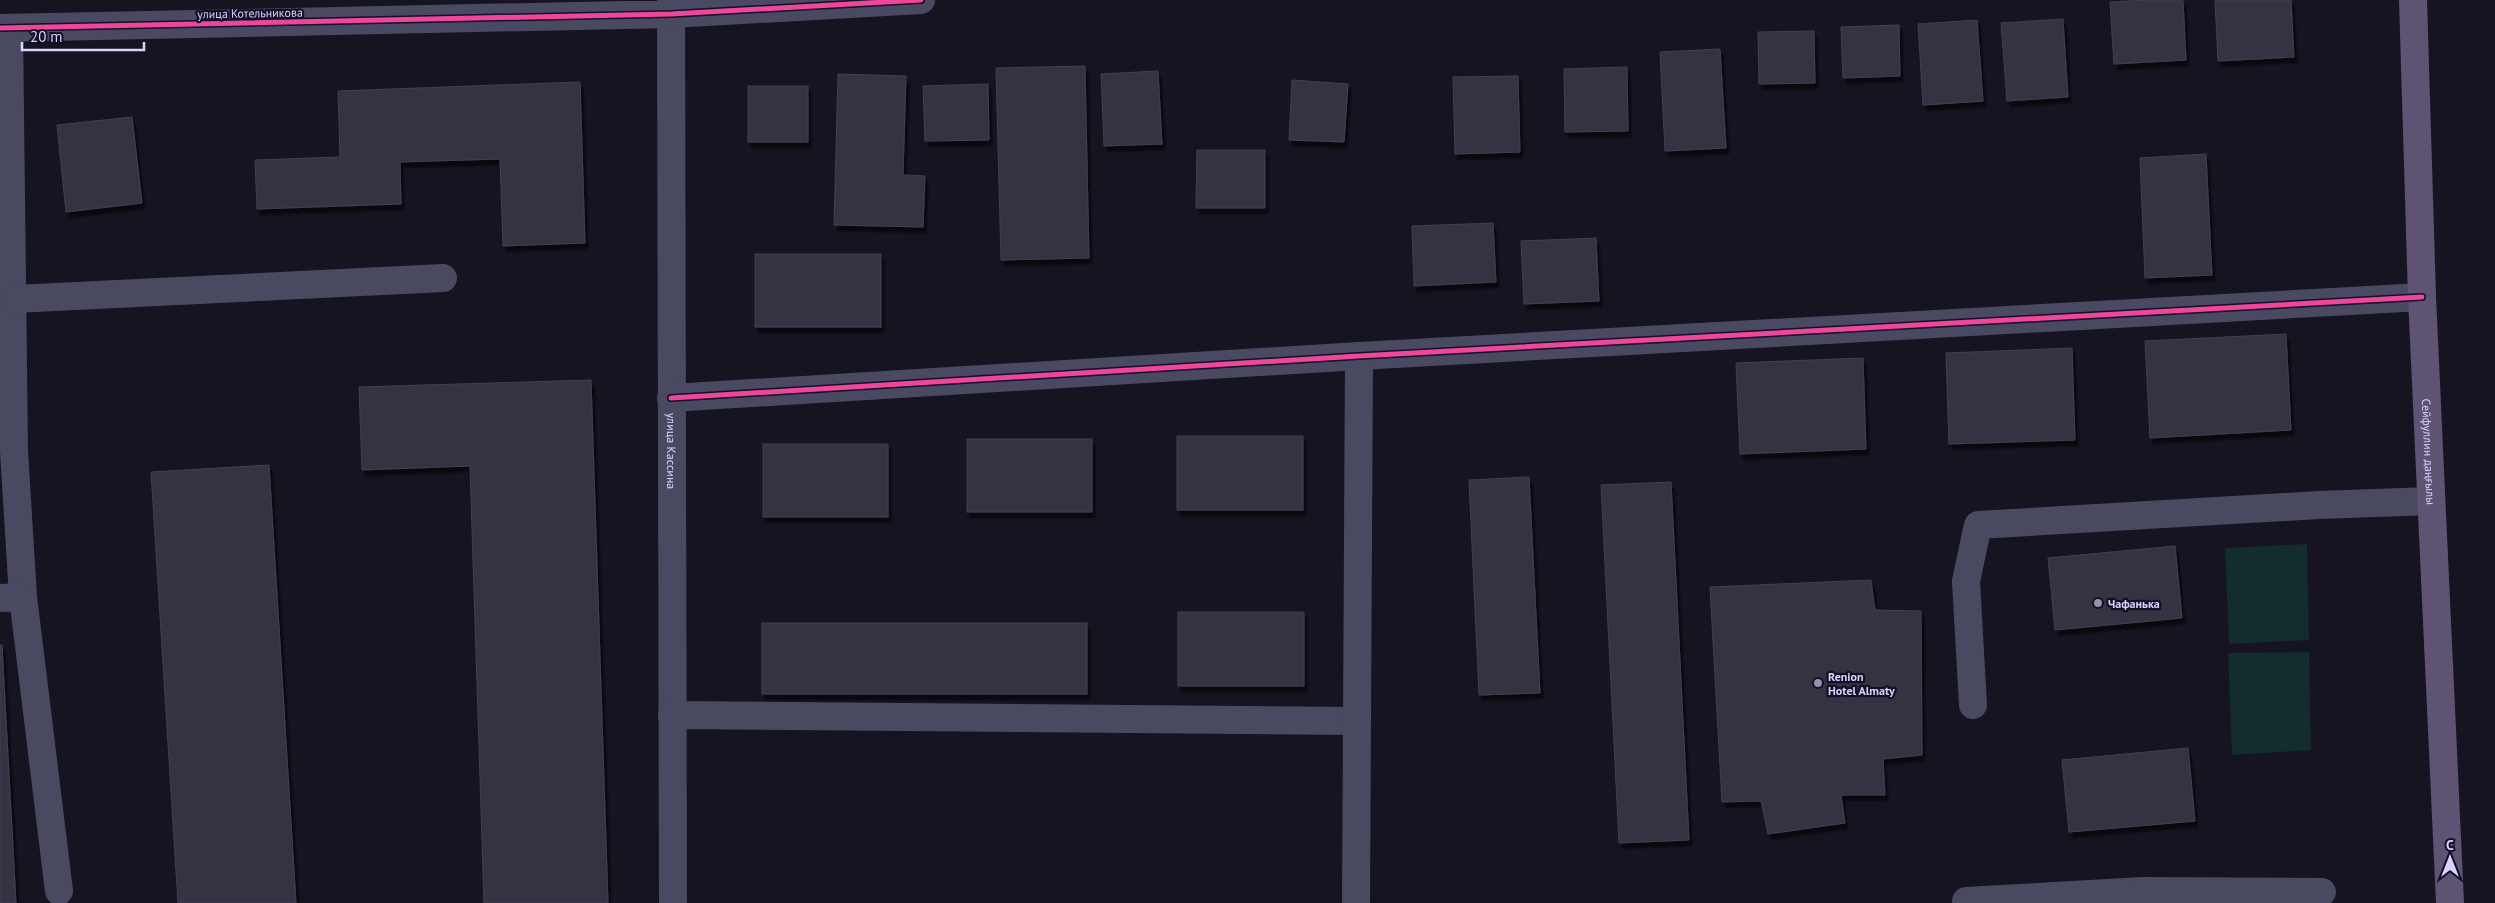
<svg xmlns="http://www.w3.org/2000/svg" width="2495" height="903" font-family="'PT Sans',sans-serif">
<defs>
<filter id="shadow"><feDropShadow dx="3" dy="5.5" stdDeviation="1" flood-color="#0009"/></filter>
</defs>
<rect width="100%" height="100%" fill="#161421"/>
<g fill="#132c2d">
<path d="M2307,544L2309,640L2229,644L2225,548Z"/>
<path d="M2309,652L2311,750L2232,755L2228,653Z"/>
</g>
<g fill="#343243" stroke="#433f54" filter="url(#shadow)">
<path d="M2147,0H2183L2186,60L2114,64L2110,2Z"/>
<path d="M2215,0H2291L2294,57L2218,61Z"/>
<path d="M2063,19L2068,97L2007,101L2001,23Z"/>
<path d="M1977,20L1983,101L1923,105L1918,24Z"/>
<path d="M1899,25L1900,76L1843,78L1841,27Z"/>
<path d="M1814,31L1815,83L1759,84L1758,32Z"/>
<path d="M1720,49L1726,148L1665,151L1660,52Z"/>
<path d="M1085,66L1089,258L1001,260L996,68Z"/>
<path d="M1627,67L1628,131L1565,132L1564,69Z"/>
<path d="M1158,71L1162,144L1104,146L1101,74Z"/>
<path d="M838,74L906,76L903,175L925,176L923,227L834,225Z"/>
<path d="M1518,76L1520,152L1455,154L1453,77Z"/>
<path d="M1292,80L1348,84L1344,142L1289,140Z"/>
<path d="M580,82L585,243L503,246L500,159L400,162L401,204L257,209L255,160L340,157L338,91Z"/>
<path d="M988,84L989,140L925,141L923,86Z"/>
<rect x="748" y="86" width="60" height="56"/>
<path d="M132,117L142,203L66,212L57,125Z"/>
<path d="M1197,150H1265V208H1196Z"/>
<path d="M2206,154L2212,275L2145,278L2140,158Z"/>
<path d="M1493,223L1496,282L1414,286L1412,226Z"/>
<path d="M1596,238L1599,301L1524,304L1521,241Z"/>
<rect x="755" y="254" width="126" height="73"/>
<path d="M2286,334L2291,430L2150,438L2145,341Z"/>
<path d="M2072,348L2075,440L1949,444L1946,353Z"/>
<path d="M1863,358L1866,449L1740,454L1736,363Z"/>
<path d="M591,380L608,903H484L470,466L362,470L359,387Z"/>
<rect x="1177" y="436" width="126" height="74"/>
<rect x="967" y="439" width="125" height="73"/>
<rect x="763" y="444" width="125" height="73"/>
<path d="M269,465L296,903H178L151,472Z"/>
<path d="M1529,477L1540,693L1479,695L1469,480Z"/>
<path d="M1671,482L1689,840L1619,843L1601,485Z"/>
<path d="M2175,546L2182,618L2055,630L2048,558Z"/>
<path d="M1871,580L1875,610L1921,611L1922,755L1883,759L1885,795H1841L1845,823L1768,834L1761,801L1722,802L1710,587Z"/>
<rect x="1178" y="612" width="126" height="74"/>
<rect x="762" y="623" width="325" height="71"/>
<path d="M0,645H2L16,903H0Z"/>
<path d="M2188,748L2195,821L2069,832L2062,760Z"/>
</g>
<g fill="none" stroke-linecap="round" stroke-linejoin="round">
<g stroke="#4a4962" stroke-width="28">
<path id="s1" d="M671,0L673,903"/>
<path d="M0,28L671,14L921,0"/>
<path d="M9,28L14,451L23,597"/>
<path d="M14,299L443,278"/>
<path d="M671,398L1359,356L2422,297"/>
<path d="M0,598L23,597L59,891"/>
<path d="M1973,705L1966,581L1978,525L2319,505L2431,501"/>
<path d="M672,715L1357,721"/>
<path d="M1966,901L2143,891"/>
<path d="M1356,903L1359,356"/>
<path d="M2143,903V891L2322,892"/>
</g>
<path stroke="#5e5373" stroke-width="28" id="s2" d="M2413,0L2422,297L2450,903"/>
<defs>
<g id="cycleway">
<path d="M0,28L671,14L921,0"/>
<path d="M671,398L1359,356L2422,297"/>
</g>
</defs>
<use href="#cycleway" stroke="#130f26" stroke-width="8"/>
<use href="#cycleway" stroke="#ed469a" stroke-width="5"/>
</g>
<g fill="#9591b1" stroke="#130f26" stroke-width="2">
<circle cx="2098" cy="603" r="5"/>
<circle cx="1818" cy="683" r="5"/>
</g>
<g text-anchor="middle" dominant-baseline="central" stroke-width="4.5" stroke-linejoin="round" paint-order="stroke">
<g font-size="12" fill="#d9d4ff" stroke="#130f26">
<text transform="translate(250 13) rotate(-1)">улица Котельникова</text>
<text stroke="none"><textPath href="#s1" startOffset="451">улица Кассина</textPath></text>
<text stroke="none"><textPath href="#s2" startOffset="452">Сейфуллин даңғылы</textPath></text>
</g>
<g font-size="12" font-weight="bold" fill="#d9d4ff" stroke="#130f26" text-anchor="start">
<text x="2108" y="603">Чафанька</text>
<text x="1828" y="676">Renion<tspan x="1828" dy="14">Hotel Almaty</tspan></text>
</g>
</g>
<g transform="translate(2450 858)" stroke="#130f26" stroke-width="4" paint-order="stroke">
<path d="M0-4L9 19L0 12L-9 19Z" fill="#d9d4ff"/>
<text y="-8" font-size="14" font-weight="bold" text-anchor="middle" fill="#d9d4ff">С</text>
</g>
<path d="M22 42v8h122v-8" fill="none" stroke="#d9d4ff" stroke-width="2.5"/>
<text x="30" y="42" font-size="15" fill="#d9d4ff" stroke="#130f26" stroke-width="4" paint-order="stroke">20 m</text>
</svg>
